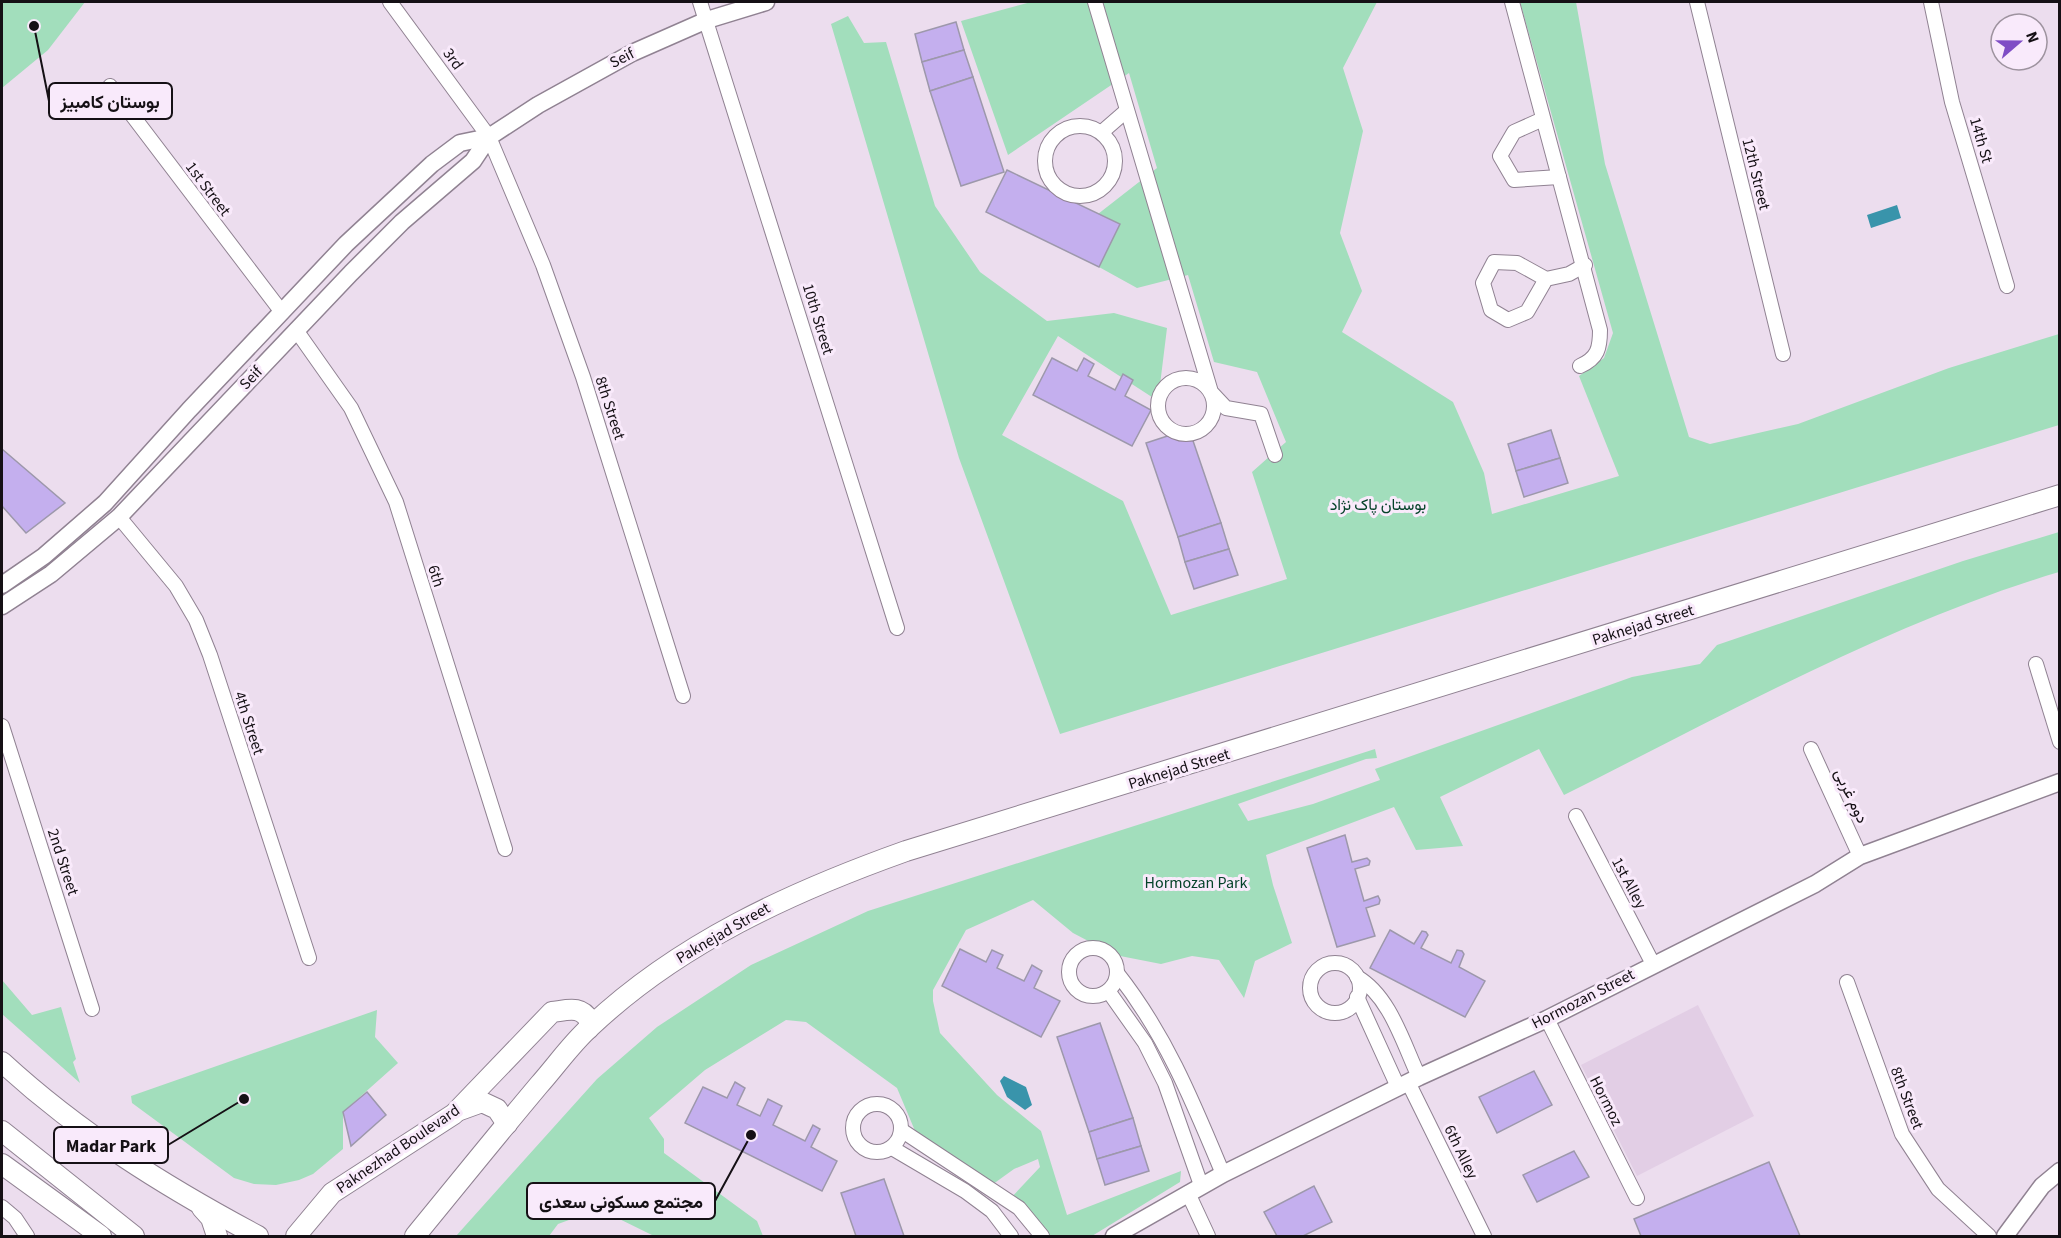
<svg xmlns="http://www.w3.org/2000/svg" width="2061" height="1238" font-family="'Source Sans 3',Vazirmatn,sans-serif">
<rect width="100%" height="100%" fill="#ecddee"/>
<path fill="#e2cee5" d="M1698,1005L1754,1116L1637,1176L1581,1065Z"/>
<g fill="#a2debc">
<path d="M2,2H85L48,50L2,88Z"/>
<path d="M1031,2H1377L1343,68L1363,131L1340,233L1362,291L1342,332L1453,402L1484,473L1492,514L1619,476L1579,376L1604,358L1613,333L1520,2H1576L1605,164L1689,437L1710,444L1798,424L1949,368L2059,334V425L1060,734L959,458L831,24L848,16L864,43L886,42L935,206L980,272L1047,321L1114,313L1167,328L1158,401L1058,336L1002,435L1123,501L1171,615L1287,579L1252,472L1286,442L1257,372L1214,362L1188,275L1137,288L1099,267L1119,225L1098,214L1157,168L1129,73L1008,155L961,21Z"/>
<path d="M2059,532V572C1891,622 1722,716 1564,795L1539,749L1440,797L1463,846L1416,850L1394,807L1266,855L1273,885L1292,943L1255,961L1244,998L1219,960L1192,956L1161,964L1115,955L1073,933L1033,900L966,930L933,990V1001L940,1033L997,1095L1041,1131L1067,1215L1181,1171L1180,1182L1092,1236H1036L1009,1200L1040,1167L1038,1159L1014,1169L989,1187L918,1138L897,1088L806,1022L786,1020L705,1070L649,1118L664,1139V1153L757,1221L763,1236H654L599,1209L558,1224L549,1236H456L597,1079L657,1027L751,965L868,911L1375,749L1377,758L1366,759L1238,804L1248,821L1313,804L1380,780L1375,769L1632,677L1700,664L1717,645L1963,561Z"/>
<path d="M2,980L32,1015L61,1007L76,1059L73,1062L80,1083L2,1014Z"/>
<path d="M377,1010L375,1037L398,1063L343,1112V1149L313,1174L299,1180L276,1185L254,1184L234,1178L132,1103L131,1096Z"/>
</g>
<g fill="#3994ab">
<path d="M1897,205L1901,218L1871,228L1867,215Z"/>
<path d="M1004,1076L1026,1087L1032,1105L1025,1110L1007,1097L1000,1081Z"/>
</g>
<g fill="#c4afee" stroke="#9d98ab" stroke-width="1.5">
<path d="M956,22L964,50L922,62L915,34Z"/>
<path d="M964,50L973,77L930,91L922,62Z"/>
<path d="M973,77L1004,172L961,186L930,91Z"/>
<path d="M1007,170L1120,224L1099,267L986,212Z"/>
<path d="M1052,358L1077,371L1084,358L1094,364L1088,376L1115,390L1123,374L1133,380L1125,396L1151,410L1132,446L1033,395Z"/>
<path d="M1189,429L1221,523L1178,537L1146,443Z"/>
<path d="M1551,430L1560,458L1516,471L1508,444Z"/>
<path d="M2,449L65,503L26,533L2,506Z"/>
<path d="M1560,458L1568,483L1524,497L1516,471Z"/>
<path d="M1221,523L1229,549L1185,562L1178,537Z"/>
<path d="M1229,549L1238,575L1194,589L1185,562Z"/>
<path d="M1345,835L1352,862L1367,858L1370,861L1369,865L1355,869L1364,901L1378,896L1380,900L1379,904L1366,908L1375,936L1337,947L1307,848Z"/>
<path d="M1390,930L1414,944L1422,931L1426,932L1428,935L1421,948L1451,963L1457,950L1462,951L1464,954L1459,967L1485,981L1465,1017L1370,968Z"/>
<path d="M960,949L986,962L992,950L1003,955L997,968L1024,981L1032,965L1042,971L1034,988L1060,1001L1041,1037L942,986Z"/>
<path d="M1100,1023L1133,1118L1089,1132L1057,1037Z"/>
<path d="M1534,1071L1552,1105L1497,1133L1479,1097Z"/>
<path d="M735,1082L745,1088L737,1105L760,1116L768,1099L782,1106L773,1125L805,1141L813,1125L820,1129L811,1147L837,1161L822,1191L685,1123L703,1087L727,1098Z"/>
<path d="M367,1092L386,1115L351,1146L343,1112Z"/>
<path d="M1133,1118L1141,1146L1097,1159L1089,1132Z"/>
<path d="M1141,1146L1149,1171L1105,1185L1097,1159Z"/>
<path d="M1574,1151L1589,1177L1537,1202L1523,1175Z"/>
<path d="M1769,1162L1800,1236H1641L1634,1219Z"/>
<path d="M884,1179L904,1236H856L841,1193Z"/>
<path d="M1314,1186L1332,1222L1303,1236H1277L1264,1212Z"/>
</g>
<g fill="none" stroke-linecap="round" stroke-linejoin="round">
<defs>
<g id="minor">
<path d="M390,2L489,137L543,265L583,377L683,696"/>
<path d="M700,2L897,628"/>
<path d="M1095,2L1211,392L1226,408L1261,414L1275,455"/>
<path d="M1512,2L1600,330C1600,348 1598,358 1580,366"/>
<path d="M1697,2L1783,354"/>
<path d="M1931,2L1952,102L2007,286"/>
<path d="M110,86L281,311"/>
<path d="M1543,119L1514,132L1500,156L1514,180L1559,177"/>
<circle cx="1080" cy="161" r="35"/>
<path d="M1102,132L1125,112"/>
<path d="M1546,279L1527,312L1508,320L1491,310L1483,283L1494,262L1517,263L1546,279L1569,274L1585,265"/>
<path d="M296,330L351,408L396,502L505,849"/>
<circle cx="1186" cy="406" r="28"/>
<path d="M119,517L176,586L196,620L210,655L309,958"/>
<path d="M2036,664L2060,742"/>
<path d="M2,726L92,1009"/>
<path d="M1811,749L1860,856"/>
<path d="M1576,816L1653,964"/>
<circle cx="1093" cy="972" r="24"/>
<circle cx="1335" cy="988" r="25"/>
<path d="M1117,973C1166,1035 1193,1102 1223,1174"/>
<path d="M1357,977C1390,996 1403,1043 1419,1077"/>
<path d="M1847,982L1902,1134L1938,1189L1989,1236"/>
<path d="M1109,992L1145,1043L1165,1083L1201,1185"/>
<path d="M1357,997L1398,1087"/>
<path d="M1547,1019L1637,1198"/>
<path d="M1408,1082L1484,1236"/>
<circle cx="877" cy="1128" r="24"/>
<path d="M901,1130L1019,1208L1042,1236"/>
<path d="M892,1148L965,1191L992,1211L1011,1236"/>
<path d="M1188,1193L1208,1236"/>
<path d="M2,1207L15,1218L27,1236"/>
</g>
<g id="tertiary">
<path d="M2,585L44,556L105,503L189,410L346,244L432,164L460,143L489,137L538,105L632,53L707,20L766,2"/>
<path d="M2,606L51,574L119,517L351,273L402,222L473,161L489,137"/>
<path d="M1114,1236L1223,1174L1419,1077L1547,1019L1815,884L1860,856L2060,782"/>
<path d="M2005,1236L2042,1186L2060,1171"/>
</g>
<g id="secondary">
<path d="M2,1062C79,1133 166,1187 258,1236"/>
<path d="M460,1110L482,1102L497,1109L507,1124"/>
<path d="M2,1131L134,1236"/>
<path d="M2,1164L101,1236"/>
<path d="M202,1208L211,1218L217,1236"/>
<path d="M296,1236L332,1193L454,1114L552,1012C568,1010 581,1005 590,1021L588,1029"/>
<path d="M415,1236C456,1186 497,1135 539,1085C556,1066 571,1044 590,1027C679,943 791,892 906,851L2060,495"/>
</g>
</defs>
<use href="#minor" stroke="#908292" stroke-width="16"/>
<use href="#tertiary" stroke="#908292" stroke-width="19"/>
<use href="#secondary" stroke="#908292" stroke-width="22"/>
<use href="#minor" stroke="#fff" stroke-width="14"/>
<use href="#tertiary" stroke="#fff" stroke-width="16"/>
<use href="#secondary" stroke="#fff" stroke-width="20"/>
</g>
<g text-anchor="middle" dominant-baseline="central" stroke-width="6" stroke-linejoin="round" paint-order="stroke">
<g font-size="16" fill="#151015" stroke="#f9eafb">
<text transform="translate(622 58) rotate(-27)">Seif</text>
<text transform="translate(453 59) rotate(54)">3rd</text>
<text transform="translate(1981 140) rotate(74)">14th St</text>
<text transform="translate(1756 174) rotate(76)">12th Street</text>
<text transform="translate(208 189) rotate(53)">1st Street</text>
<text transform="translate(818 319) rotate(73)">10th Street</text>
<text transform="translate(251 378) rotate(-47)">Seif</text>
<text transform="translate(610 408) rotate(72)">8th Street</text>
<text transform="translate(436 576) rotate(73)">6th</text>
<text transform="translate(1643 625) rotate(-17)">Paknejad Street</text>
<text transform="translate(249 723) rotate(72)">4th Street</text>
<text transform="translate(1179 769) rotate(-17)">Paknejad Street</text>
<text transform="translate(1851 796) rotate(65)">دوم غربی</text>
<text transform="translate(63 862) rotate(72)">2nd Street</text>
<text transform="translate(1629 883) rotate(62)">1st Alley</text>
<text transform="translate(723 933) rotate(-30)">Paknejad Street</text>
<text transform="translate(1583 999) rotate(-27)">Hormozan Street</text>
<text transform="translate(1907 1098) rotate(69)">8th Street</text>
<text transform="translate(1606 1101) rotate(63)">Hormoz</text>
<text transform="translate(398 1149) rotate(-34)">Paknezhad Boulevard</text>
<text transform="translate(1461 1152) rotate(64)">6th Alley</text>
</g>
<g font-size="16" fill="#054229" stroke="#f9eafb">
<text x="1378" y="505">بوستان پاک نژاد</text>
<text x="1196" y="883">Hormozan Park</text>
</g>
</g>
<path fill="none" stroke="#151015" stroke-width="2" d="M34 26L49 101M244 1099L168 1145M751 1135L715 1201"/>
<g fill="#151015" stroke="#f9eafb" stroke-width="2">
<circle cx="34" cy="26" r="6"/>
<circle cx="244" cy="1099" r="6"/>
<circle cx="751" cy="1135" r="6"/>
</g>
<g fill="#f9eafb" stroke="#151015" stroke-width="2">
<rect x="49" y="83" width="123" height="36" rx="6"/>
<rect x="54" y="1127" width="114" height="36" rx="6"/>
<rect x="527" y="1183" width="188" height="36" rx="6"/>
</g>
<g font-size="18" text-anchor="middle" font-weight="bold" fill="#151015">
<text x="110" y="108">بوستان کامبیز</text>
<text x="111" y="1152">Madar Park</text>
<text x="621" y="1208">مجتمع مسکونی سعدی</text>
</g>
<rect width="2061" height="1238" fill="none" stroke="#151015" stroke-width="6"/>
<g transform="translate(2019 42) rotate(70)"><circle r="28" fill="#f9eafb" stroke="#9e939f" stroke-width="1.5"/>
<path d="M0-4.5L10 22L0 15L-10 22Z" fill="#7f4dc5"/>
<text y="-9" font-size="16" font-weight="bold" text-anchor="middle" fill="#151015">N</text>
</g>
</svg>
